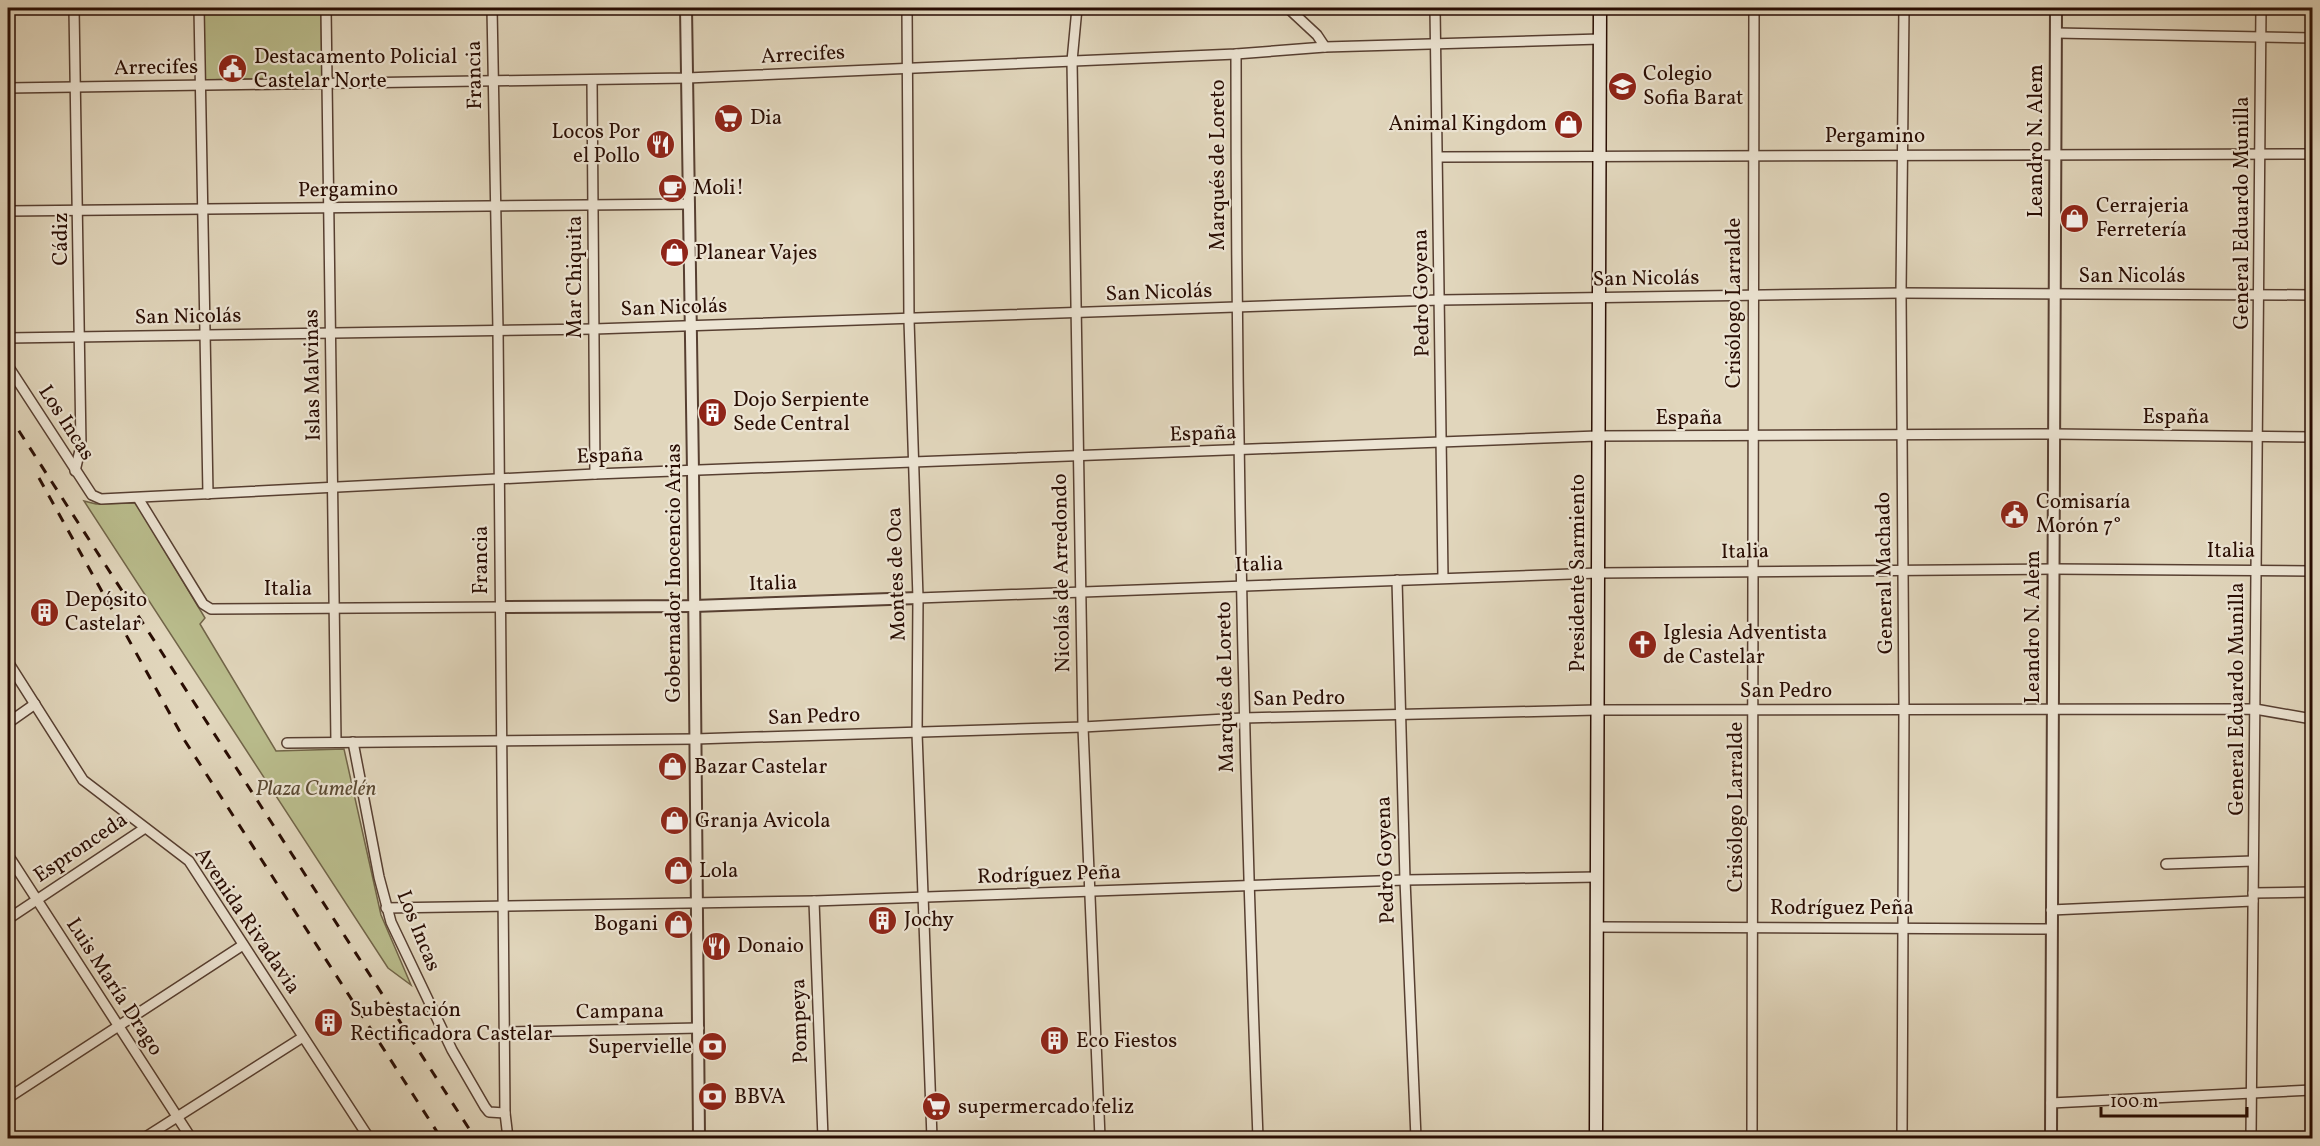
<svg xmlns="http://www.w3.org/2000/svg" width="2320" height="1146" font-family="Vollkorn,serif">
<rect width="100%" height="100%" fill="#e1d6bc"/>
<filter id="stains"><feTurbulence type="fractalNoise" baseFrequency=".00333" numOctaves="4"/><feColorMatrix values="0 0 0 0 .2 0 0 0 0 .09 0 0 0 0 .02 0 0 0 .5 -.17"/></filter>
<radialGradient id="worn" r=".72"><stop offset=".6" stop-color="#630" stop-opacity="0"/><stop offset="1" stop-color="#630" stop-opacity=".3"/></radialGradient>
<g fill="#b9bc8c" stroke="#716448" stroke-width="1.5">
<path d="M203,8H321L322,77L204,80Z"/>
<path d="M84,501L96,504L136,503L205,618L200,624L276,751L344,749L381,915L411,985L388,968Z"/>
</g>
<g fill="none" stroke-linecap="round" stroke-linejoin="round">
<defs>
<g id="minor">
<path d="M74,8L81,446L75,471"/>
<path d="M199,8L208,494"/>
<path d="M326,8L336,742"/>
<path d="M492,8L498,330L505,1113L508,1138"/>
<path d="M907,8L909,320L918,598L917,733L932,1138"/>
<path d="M1077,8L1072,61L1083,727L1100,1138"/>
<path d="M1288,8L1317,35L1325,47"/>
<path d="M1435,8L1443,578"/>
<path d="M2056,33L2312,38"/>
<path d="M1236,54C1236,416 1244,777 1258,1138"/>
<path d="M592,80L595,474"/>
<path d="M8,88L687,78L1236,54L1325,47L1600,39"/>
<path d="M1438,157L2312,154"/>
<path d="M8,211L689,204"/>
<path d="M8,338L594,329L1440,300L1901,293L2312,295"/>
<path d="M8,366L92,495L101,499L595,474L1597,436L2053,434L2312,437"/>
<path d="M138,498L203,604L211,609L500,607"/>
<path d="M1397,580L1405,880L1416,1138"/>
<path d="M918,598L1598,573L2053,569L2312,571"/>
<path d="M8,662L83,780L189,861L369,1138"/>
<path d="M8,723L35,704"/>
<path d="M353,742L379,877L391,922L452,1050L485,1107L489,1112L505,1113"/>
<path d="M287,743L695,739L1083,727L1243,718L1597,710L2255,709L2312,719"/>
<path d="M8,855L191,1138"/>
<path d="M2166,864L2253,861"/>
<path d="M2253,893L2312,892"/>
<path d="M814,901L823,1138"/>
<path d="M386,908L814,901L1405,880L1597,877"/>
<path d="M2051,910L2253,901"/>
<path d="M8,919L145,828"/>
<path d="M1597,927L2051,929"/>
<path d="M505,1032L699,1028"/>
<path d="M8,1098L243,945"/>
<path d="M2051,1103L2312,1090"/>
<path d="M144,1138L303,1037"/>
<path d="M1752,1138C1756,761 1750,384 1754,8"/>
<path d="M1902,1138L1904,708L1901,293L1904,8"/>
<path d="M2251,1138L2261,8"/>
</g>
<g id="tertiary">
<path d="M686,8L693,471L699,1138"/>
<path d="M500,607L694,606L918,598"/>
<path d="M2051,1138L2056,8"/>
</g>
<path id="secondary" d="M1596,1138L1600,8"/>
</defs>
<use href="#minor" stroke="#573f31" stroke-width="12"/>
<use href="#tertiary" stroke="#573f31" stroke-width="14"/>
<use href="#secondary" stroke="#290d03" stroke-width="15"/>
<use href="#minor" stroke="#ece4d3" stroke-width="9"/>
<use href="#tertiary" stroke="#ece4d3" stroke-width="10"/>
<use href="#secondary" stroke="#ece4d3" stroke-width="12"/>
<g stroke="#290d03" stroke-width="3" stroke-dasharray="10 10" stroke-linecap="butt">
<path d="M8,414L475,1138"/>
<path d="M39,478L185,741L441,1138"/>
</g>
</g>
<defs>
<symbol id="civic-disc" viewBox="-11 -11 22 22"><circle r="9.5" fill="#8f2418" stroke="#ece4d3"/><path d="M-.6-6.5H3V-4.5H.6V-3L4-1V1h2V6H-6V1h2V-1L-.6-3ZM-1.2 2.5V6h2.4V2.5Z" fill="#fff"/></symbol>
<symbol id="school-disc" viewBox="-11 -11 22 22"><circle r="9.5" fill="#8f2418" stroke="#ece4d3"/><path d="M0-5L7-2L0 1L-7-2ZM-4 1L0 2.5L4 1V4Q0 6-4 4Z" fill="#fff"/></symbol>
<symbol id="supermarket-disc" viewBox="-11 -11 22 22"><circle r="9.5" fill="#8f2418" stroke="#ece4d3"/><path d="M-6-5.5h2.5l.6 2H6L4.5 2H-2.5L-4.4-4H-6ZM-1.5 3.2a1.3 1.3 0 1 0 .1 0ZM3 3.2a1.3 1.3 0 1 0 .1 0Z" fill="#fff"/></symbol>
<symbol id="shop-disc" viewBox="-11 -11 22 22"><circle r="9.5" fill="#8f2418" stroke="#ece4d3"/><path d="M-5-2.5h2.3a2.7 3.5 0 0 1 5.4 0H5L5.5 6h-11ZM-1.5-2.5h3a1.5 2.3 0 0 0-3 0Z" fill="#fff"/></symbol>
<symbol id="restaurant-disc" viewBox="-11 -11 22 22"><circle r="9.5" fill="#8f2418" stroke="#ece4d3"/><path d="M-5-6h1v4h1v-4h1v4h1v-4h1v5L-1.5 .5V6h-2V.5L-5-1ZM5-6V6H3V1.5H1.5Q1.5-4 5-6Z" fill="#fff"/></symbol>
<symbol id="cafe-disc" viewBox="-11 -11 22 22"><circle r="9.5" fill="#8f2418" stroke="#ece4d3"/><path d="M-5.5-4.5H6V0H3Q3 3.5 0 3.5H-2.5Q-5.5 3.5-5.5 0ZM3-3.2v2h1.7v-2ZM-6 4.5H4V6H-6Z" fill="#fff"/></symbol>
<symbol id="building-disc" viewBox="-11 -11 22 22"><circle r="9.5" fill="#8f2418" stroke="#ece4d3"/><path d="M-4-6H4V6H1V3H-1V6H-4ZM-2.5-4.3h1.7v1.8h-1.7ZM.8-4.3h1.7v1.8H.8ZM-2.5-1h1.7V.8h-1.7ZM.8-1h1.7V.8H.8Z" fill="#fff"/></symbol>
<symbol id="church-disc" viewBox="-11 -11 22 22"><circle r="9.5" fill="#8f2418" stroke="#ece4d3"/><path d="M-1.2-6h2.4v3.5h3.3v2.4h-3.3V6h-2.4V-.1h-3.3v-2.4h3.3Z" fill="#fff"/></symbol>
<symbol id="bank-disc" viewBox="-11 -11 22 22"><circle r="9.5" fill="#8f2418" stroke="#ece4d3"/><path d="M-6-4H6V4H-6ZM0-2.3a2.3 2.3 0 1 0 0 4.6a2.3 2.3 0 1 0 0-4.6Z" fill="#fff"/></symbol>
</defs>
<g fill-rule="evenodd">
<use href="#civic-disc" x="216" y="52" width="33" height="33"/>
<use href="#school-disc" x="1606" y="70" width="33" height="33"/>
<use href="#supermarket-disc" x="712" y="102" width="33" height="33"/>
<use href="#shop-disc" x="1552" y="108" width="33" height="33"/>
<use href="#restaurant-disc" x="644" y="128" width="33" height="33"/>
<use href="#cafe-disc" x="656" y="172" width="33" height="33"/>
<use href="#shop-disc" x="2058" y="202" width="33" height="33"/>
<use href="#shop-disc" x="658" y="236" width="33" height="33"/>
<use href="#building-disc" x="696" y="396" width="33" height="33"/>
<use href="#civic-disc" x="1998" y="498" width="33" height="33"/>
<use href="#building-disc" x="28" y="596" width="33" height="33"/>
<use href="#church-disc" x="1626" y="628" width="33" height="33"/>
<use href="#shop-disc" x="656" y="750" width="33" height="33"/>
<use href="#shop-disc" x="658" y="804" width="33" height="33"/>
<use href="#shop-disc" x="662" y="854" width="33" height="33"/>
<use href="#building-disc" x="866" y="904" width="33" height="33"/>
<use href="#shop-disc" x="662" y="908" width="33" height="33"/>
<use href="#restaurant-disc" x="700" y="930" width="33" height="33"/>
<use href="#building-disc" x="312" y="1006" width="33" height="33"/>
<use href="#building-disc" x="1038" y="1024" width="33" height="33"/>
<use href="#bank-disc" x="696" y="1030" width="33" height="33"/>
<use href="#bank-disc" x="696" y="1080" width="33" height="33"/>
<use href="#supermarket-disc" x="920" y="1090" width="33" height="33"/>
</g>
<g text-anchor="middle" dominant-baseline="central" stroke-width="4.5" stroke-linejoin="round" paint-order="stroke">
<g font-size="21" fill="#290d03" stroke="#ece4d3">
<text transform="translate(803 55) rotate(-3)">Arrecifes</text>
<text transform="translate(156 68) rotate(-1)">Arrecifes</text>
<text transform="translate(475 75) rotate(-91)">Francia</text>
<text x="1875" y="136">Pergamino</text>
<text transform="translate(2036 141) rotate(-90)">Leandro N. Alem</text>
<text transform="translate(1218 165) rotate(-90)">Marqués de Loreto</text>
<text transform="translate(348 190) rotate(-1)">Pergamino</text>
<text transform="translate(2242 213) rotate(-90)">General Eduardo Munilla</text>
<text transform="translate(61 239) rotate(-90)">Cádiz</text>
<text x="2132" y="276">San Nicolás</text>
<text transform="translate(575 277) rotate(-90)">Mar Chiquita</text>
<text transform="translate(1646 279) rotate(-1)">San Nicolás</text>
<text transform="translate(1159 293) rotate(-2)">San Nicolás</text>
<text transform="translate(1422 293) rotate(-91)">Pedro Goyena</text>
<text transform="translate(1734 303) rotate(-90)">Crisólogo Larralde</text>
<text transform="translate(674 308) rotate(-2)">San Nicolás</text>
<text transform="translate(188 317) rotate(-1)">San Nicolás</text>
<text transform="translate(313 375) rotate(-91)">Islas Malvinas</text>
<text x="2176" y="417">España</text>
<text x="1689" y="418">España</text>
<text transform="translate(66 423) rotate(57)">Los Incas</text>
<text transform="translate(1203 434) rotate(-2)">España</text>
<text transform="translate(610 456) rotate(-2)">España</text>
<text x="2231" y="551">Italia</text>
<text transform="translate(1745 552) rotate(-1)">Italia</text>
<text transform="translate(481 560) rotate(-90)">Francia</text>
<text transform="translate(1259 565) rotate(-2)">Italia</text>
<text transform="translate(674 573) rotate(-90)">Gobernador Inocencio Arias</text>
<text transform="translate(1062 573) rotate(-91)">Nicolás de Arredondo</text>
<text transform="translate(1578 573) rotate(-90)">Presidente Sarmiento</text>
<text transform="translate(1885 573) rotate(-91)">General Machado</text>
<text transform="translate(897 574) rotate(-92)">Montes de Oca</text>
<text transform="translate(773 584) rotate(-2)">Italia</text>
<text x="288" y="589">Italia</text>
<text transform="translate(2033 627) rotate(-90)">Leandro N. Alem</text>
<text transform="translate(1226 687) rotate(-91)">Marqués de Loreto</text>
<text x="1786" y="691">San Pedro</text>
<text transform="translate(1299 699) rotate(-1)">San Pedro</text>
<text transform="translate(2237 699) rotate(-90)">General Eduardo Munilla</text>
<text transform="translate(814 717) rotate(-2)">San Pedro</text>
<text transform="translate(1736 807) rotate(-90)">Crisólogo Larralde</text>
<text transform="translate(81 848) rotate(-34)">Espronceda</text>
<text transform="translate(1386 860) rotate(-92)">Pedro Goyena</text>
<text transform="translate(1049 875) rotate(-2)">Rodríguez Peña</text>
<text x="1842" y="908">Rodríguez Peña</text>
<text transform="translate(247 921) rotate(56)">Avenida Rivadavia</text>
<text transform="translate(418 931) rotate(68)">Los Incas</text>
<text transform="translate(114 987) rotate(57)">Luis María Drago</text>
<text transform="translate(620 1012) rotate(-1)">Campana</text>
<text transform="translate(800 1021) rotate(-92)">Pompeya</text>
</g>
<g font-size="21" fill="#290d03" stroke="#ece4d3" text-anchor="start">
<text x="254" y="57">Destacamento Policial<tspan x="254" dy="24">Castelar Norte</tspan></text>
<text x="1643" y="74">Colegio<tspan x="1643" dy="24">Sofia Barat</tspan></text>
<text x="750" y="118">Dia</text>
<text x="1547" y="124" text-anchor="end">Animal Kingdom</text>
<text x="640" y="132" text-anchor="end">Locos Por<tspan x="640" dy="24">el Pollo</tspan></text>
<text x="693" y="188">Moli!</text>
<text x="2096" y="206">Cerrajeria<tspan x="2096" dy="24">Ferretería</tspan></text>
<text x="695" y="253">Planear Vajes</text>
<text x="733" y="400">Dojo Serpiente<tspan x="733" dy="24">Sede Central</tspan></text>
<text x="2036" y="502">Comisaría<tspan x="2036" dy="24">Morón 7°</tspan></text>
<text x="65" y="600">Depósito<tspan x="65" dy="24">Castelar</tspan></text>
<text x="1663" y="633">Iglesia Adventista<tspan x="1663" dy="24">de Castelar</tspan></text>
<text x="694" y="767">Bazar Castelar</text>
<text x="695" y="821">Granja Avicola</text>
<text x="699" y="871">Lola</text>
<text x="904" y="920">Jochy</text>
<text x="658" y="924" text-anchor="end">Bogani</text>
<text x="737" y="946">Donaio</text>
<text x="350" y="1010">Subestación<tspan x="350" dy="24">Rectificadora Castelar</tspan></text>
<text x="1076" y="1041">Eco Fiestos</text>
<text x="692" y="1047" text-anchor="end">Supervielle</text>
<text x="734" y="1097">BBVA</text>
<text x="958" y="1107">supermercado feliz</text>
</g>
<g font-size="21" font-style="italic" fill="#5b4a33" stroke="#ece4d3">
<text x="316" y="789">Plaza Cumelén</text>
</g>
</g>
<rect width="2320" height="1146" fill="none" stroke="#e1d6bc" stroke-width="30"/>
<rect x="9" y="9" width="2302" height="1128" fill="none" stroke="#290d03" stroke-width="3"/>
<rect x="15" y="15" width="2290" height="1116" fill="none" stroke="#290d03" stroke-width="1.5"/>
<path d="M2101 1107v9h146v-9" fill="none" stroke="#290d03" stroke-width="3"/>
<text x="2110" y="1107" font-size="18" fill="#290d03" stroke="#ece4d3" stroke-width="4.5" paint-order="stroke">100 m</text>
<rect width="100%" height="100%" filter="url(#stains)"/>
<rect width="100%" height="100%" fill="url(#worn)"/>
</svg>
